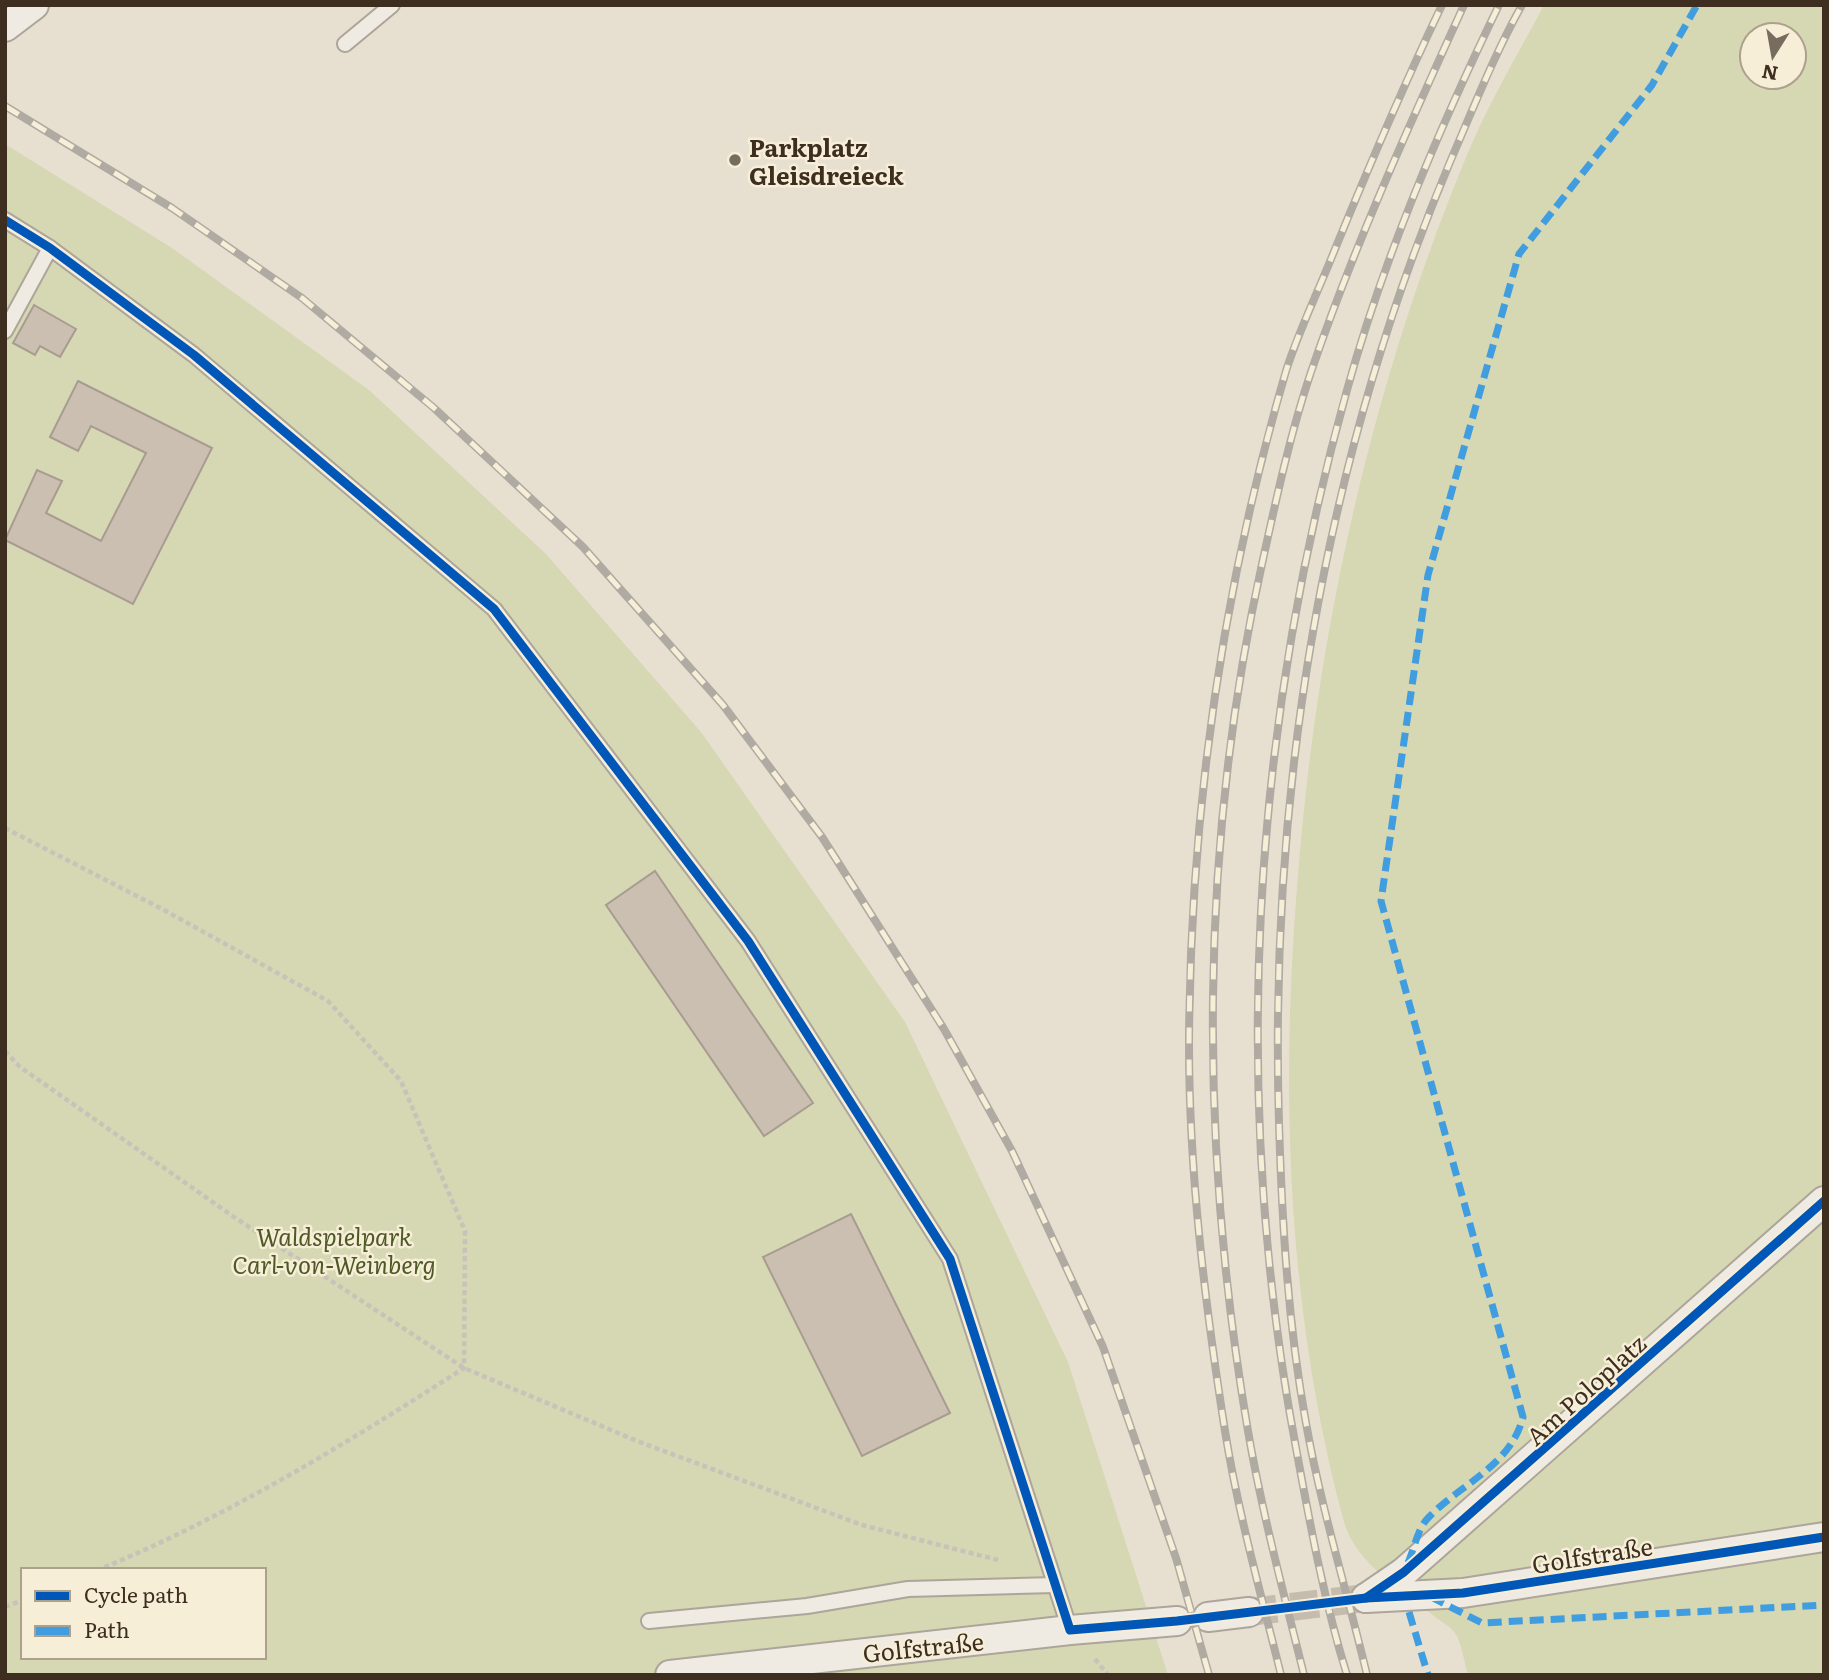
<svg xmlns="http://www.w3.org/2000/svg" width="1829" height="1680" font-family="Literata,serif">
<rect width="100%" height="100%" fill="#e7e0d1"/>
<g fill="#d6d7b3" fill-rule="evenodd">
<path d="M1544,5H1824V1675H1468C1464,1662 1462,1643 1455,1633C1450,1626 1440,1621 1434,1616C1401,1589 1356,1564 1344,1522C1288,1316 1280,1099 1297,887C1316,635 1370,389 1467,155C1488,104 1518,54 1544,5ZM1752,35H1794V77H1752Z"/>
<path d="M5,144L172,248L369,390L546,554L701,732L905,1022L1068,1362L1168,1675H5ZM23,1570H264V1657H23Z"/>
</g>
<g fill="#cbbfb2" stroke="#a89c90" stroke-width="2">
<path d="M34,305L76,329L60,357L40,346L35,355L13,343Z"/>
<path d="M78,381L212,448L133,604L5,540L37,470L62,481L46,513L101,541L146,453L91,426L78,451L50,437Z"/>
<path d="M655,871L813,1103L764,1136L606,905Z"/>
<path d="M851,1214L950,1413L862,1456L763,1257Z"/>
</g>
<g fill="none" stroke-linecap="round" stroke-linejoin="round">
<path stroke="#c5bcae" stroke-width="28" stroke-dasharray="28 14" stroke-linecap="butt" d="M1249,1612L1366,1598"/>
<defs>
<g id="lane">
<path d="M345,44L392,5"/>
<path d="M5,220L50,248L194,355L494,609L748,941L950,1259L1070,1630"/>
<path d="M5,331L50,248"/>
<path d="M649,1621L807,1606L908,1589L1055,1585"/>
</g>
<g id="street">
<path d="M5,27L34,5"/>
<path d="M1366,1598L1404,1572L1824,1201"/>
<path d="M1366,1598L1463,1593L1824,1537"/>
<path d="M1208,1617L1249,1612"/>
<path d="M670,1675L1070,1630L1177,1621"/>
</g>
</defs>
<use href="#lane" stroke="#ada599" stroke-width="18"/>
<use href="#street" stroke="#ada599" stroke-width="32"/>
<g stroke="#c8c2b9" stroke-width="4.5" stroke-dasharray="5 3.5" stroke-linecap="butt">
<path d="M5,828L164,910L328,1001L401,1081L465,1231L464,1368C347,1443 227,1517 98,1570"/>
<path d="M5,1051L20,1067L234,1217L464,1368L637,1441L862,1525L998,1560"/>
<path d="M5,1607L23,1600"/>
<path d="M1095,1659L1108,1675"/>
</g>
<use href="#lane" stroke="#efebe3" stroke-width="14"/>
<use href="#street" stroke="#efebe3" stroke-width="28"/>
<defs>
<g id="rail">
<path d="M5,106L172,208L302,298L434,408L583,547L723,705L822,837L944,1029L1012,1151L1103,1347L1176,1558L1209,1675"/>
<path d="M1281,1675C1261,1594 1238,1513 1225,1431C1205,1304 1189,1173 1189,1044C1190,816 1222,590 1286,371C1298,333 1316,296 1331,259C1366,173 1402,89 1442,5"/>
<path d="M1304,1675C1284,1594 1262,1513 1248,1431C1199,1144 1199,849 1262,564C1276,500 1290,434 1311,372C1354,246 1409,126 1464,5"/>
<path d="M1347,1675C1324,1601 1310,1524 1296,1448C1230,1096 1251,734 1347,390C1384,257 1439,129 1499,5"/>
<path d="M1367,1675C1347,1591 1321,1508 1306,1423C1288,1324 1282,1223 1279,1123C1269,794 1322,466 1450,162C1473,109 1494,55 1522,5"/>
</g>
</defs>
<use href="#rail" stroke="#afaaa2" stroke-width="8"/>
<use href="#rail" stroke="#f7eed8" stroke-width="5" stroke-dasharray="16" stroke-linecap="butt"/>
<g stroke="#3f9de0" stroke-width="7" stroke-dasharray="14 7" stroke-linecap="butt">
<path d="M1408,1563C1414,1549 1418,1528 1428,1518C1460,1484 1511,1466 1523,1417L1381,901L1428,575L1519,254L1652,85L1697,5"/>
<path d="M1431,1597L1482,1623L1824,1605"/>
<path d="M1409,1612L1428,1675"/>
</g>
<defs>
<g id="cycleway">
<path d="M5,220L50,248L194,355L494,609L748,941L950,1259L1070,1630L1177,1621L1366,1598L1463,1593L1824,1537"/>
<path d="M1366,1598L1404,1572L1824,1201"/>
</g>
</defs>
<use href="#cycleway" stroke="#f7eed8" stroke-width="13"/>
<use href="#cycleway" stroke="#0057b8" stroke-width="9"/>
</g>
<circle fill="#786c5e" stroke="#f7eed8" stroke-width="2.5" cx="735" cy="160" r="7"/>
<g text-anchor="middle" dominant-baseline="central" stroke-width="5" stroke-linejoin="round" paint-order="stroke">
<g font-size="24" font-weight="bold" fill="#3d2e20" stroke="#f7eed8" text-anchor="start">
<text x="749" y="146">Parkplatz<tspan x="749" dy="28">Gleisdreieck</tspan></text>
</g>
<g font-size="24" font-style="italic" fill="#4d5a26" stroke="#f7eed8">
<text x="334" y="1235">Waldspielpark<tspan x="334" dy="28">Carl-von-Weinberg</tspan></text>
</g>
<g font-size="24" fill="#3d2e20" stroke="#f7eed8">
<text transform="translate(1585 1389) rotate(-42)">Am Poloplatz</text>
<text transform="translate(1592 1554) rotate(-9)">Golfstraße</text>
<text transform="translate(923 1646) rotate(-6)">Golfstraße</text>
</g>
</g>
<rect width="1829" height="1680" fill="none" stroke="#3d2e20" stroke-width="14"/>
<rect x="21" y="1568" width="245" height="91" fill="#f7eed8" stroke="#ada18e" stroke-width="2"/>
<rect x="35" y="1591" width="35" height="10" fill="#0057b8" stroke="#ada18e" stroke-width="2"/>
<text x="84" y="1603" font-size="21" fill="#3d2e20">Cycle path</text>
<rect x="35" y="1626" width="35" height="10" fill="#3f9de0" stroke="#ada18e" stroke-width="2"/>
<text x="84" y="1638" font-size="21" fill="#3d2e20">Path</text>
<g transform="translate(1773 56) rotate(191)"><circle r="33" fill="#f7eed8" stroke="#ada18e" stroke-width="2"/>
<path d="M0-5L12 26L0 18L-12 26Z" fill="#786c5e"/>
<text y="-10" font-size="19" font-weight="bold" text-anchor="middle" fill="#3d2e20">N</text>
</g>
</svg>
